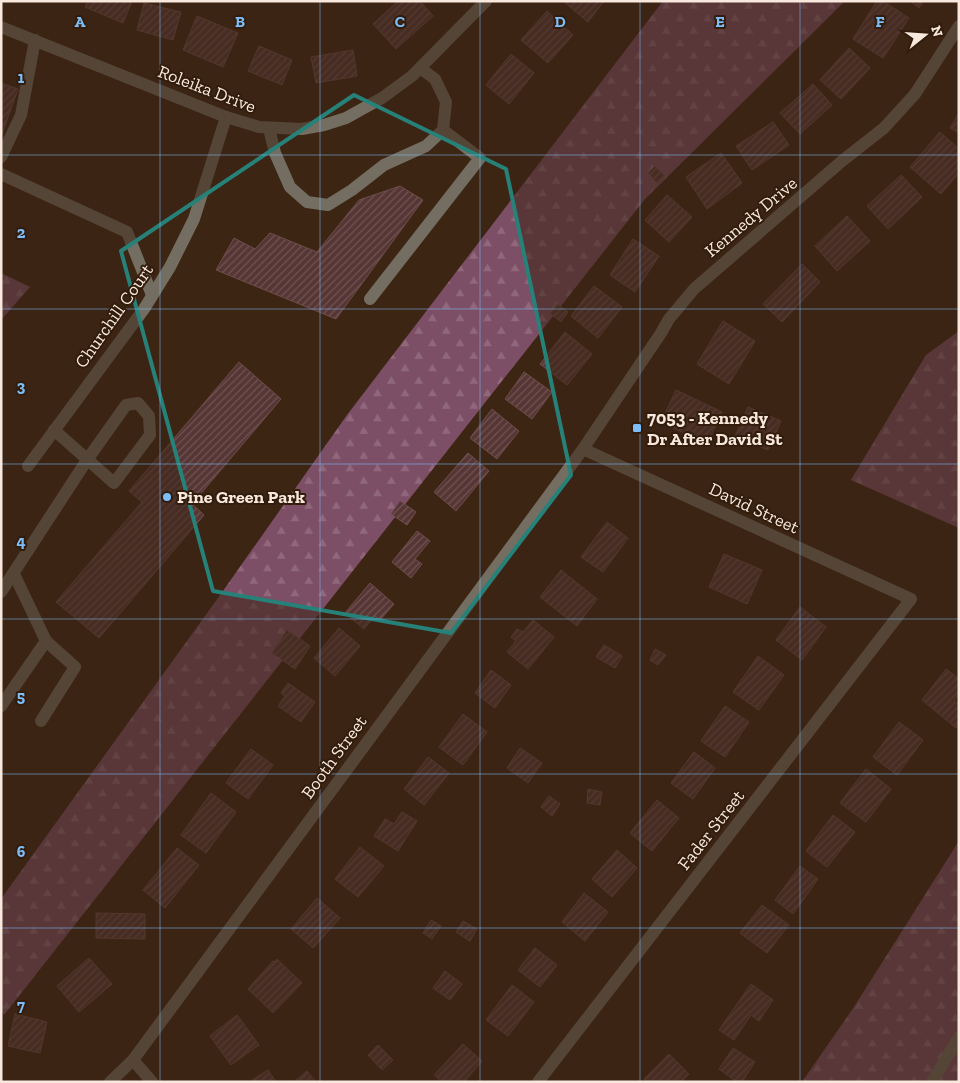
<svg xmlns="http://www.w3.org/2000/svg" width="960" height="1083" font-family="'Zilla Slab',serif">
<defs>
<pattern id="forest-firs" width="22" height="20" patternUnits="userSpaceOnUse" patternTransform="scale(1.25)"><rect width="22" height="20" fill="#7d4f66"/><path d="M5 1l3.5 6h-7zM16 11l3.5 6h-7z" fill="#90687b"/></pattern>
<pattern id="building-hatch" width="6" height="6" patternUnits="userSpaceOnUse" patternTransform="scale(1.25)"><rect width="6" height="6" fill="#563635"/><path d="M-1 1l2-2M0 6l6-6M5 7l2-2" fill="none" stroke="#6f5352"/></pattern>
</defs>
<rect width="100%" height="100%" fill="#3d2514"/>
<g fill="url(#forest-firs)">
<path d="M663,1H845L645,199L4,1015L1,1011V899L218,598L347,415Z"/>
<path d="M1,273L30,287L1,320Z"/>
<path d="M959,331V528L851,480L926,355Z"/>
<path d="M959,841V1082H802L854,1007Z"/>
</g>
<g fill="url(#building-hatch)" stroke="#6e4d4b">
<path d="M88,1H132L123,23L85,7Z"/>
<path d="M398,1H420L433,16L396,49L373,24Z"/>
<path d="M563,1H604L588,22Z"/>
<path d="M877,1H883L909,18L883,58L853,39Z"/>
<path d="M910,1H923L919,8Z"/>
<path d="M144,3L181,12L173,40L137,30Z"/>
<path d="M547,11L573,35L548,63L521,40Z"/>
<path d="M197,16L238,33L223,67L183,50Z"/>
<path d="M259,46L292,60L282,85L248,71Z"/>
<path d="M849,48L870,68L841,99L820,80Z"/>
<path d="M353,50L357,76L316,83L311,57Z"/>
<path d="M511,54L534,73L509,104L486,85Z"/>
<path d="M1,83L18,89L1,137Z"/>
<path d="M813,84L832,105L800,134L780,113Z"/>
<path d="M959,113V133L950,128Z"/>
<path d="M773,122L789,145L752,170L736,146Z"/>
<path d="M940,132L959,149V173L941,194L910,167Z"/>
<path d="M721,153L742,183L707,209L686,177Z"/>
<path d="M655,166L665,176L658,184L648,173Z"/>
<path d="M901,175L922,197L888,229L867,206Z"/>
<path d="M400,186L423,200L336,319L216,270L234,238L255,249L270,233L317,252L359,200Z"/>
<path d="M667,195L692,217L669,242L645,220Z"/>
<path d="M847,216L870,241L837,271L815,246Z"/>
<path d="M633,239L659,256L635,292L610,275Z"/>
<path d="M802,264L820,282L782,322L763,304Z"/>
<path d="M594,286L622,307L598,338L571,316Z"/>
<path d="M557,304L568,312L561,322L550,313Z"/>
<path d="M723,321L755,341L729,384L697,364Z"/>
<path d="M565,332L592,354L567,385L540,364Z"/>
<path d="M239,362L281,399L192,504L204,515L99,638L56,602L142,502L129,491Z"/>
<path d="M524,372L552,392L532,419L505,399Z"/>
<path d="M676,390L722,412L707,444L661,422Z"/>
<path d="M748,407L781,421L768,450L735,436Z"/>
<path d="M492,409L519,431L497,459L470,438Z"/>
<path d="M468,453L489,471L456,511L434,492Z"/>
<path d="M400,501L416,512L407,525L391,514Z"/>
<path d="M607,522L628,538L603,572L581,557Z"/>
<path d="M417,531L430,541L415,559L422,564L411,578L392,562Z"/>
<path d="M724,554L762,570L747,604L709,587Z"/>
<path d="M561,570L597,599L577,626L540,597Z"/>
<path d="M370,583L394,604L380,620L375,616L364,629L345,613Z"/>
<path d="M800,607L826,627L802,660L776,640Z"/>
<path d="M533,620L554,637L528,669L507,652L516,641L511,637L517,629L523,632Z"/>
<path d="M339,628L360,646L335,676L314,658Z"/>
<path d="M287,630L310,646L295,669L272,653Z"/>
<path d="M604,645L622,656L615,668L596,657Z"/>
<path d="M655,649L666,655L658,665L650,660Z"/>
<path d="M758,656L784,675L759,710L733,692Z"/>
<path d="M946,669L959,679V694L954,701L959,704V725L956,728L922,700Z"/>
<path d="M491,670L511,685L495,708L475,693Z"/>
<path d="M288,683L315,702L301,722L278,706L285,696L281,693Z"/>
<path d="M725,706L749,722L725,757L701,741Z"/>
<path d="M463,714L487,732L463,765L439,747Z"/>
<path d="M899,722L923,740L897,775L873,757Z"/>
<path d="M520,748L542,763L528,783L507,768Z"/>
<path d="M251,749L273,765L248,799L226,783Z"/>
<path d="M694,752L715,768L693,799L671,783Z"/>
<path d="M428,757L449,773L424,805L404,789Z"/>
<path d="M866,769L891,789L866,822L840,803Z"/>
<path d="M588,789L602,792L600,805L587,803Z"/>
<path d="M211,793L236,812L206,853L181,835Z"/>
<path d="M549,796L560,804L552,816L541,807Z"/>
<path d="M657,800L679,818L652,851L630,833Z"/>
<path d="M402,812L417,821L398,851L374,836L385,819L394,824Z"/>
<path d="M833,815L855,832L827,867L806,851Z"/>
<path d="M360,847L384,866L358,897L335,879Z"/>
<path d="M177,848L199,865L165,908L143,890Z"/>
<path d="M617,850L637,868L612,897L592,879Z"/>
<path d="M800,866L818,879L793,914L775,900Z"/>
<path d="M584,893L608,912L585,941L562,922Z"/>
<path d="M317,898L340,918L313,948L291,929Z"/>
<path d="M762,905L789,925L767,953L740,933Z"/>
<path d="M96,913L145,914V939L96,938Z"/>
<path d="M431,920L441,926L432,939L423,933Z"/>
<path d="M463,921L477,929L470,941L456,932Z"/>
<path d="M535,948L557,965L540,987L518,970Z"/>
<path d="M89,958L112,984L79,1012L57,986Z"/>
<path d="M277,959L302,983L273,1013L248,989L273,961L274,962Z"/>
<path d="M445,971L462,984L450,1000L433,988Z"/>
<path d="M751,984L773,1000L759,1021L751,1015L734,1040L719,1030Z"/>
<path d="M512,985L534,1002L508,1036L486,1020Z"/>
<path d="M15,1014L47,1022L40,1053L8,1046Z"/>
<path d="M237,1015L259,1045L231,1065L210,1036Z"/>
<path d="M463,1044L482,1061L464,1082H442L434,1075Z"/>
<path d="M378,1045L393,1060L382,1070L368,1055Z"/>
<path d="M733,1048L755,1062L742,1082H737L719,1069Z"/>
<path d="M669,1054L689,1074L681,1082H647L644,1079Z"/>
<path d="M268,1070L276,1082H249Z"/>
<path d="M307,1071L316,1082H294Z"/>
</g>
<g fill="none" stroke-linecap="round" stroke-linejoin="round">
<g stroke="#736e61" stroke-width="12">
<path d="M269,128L275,153L290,187L307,202L328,205L352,190L384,165L426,146L443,130L446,102L435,79L420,68"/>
<path d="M1,157L21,115L35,40"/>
<path d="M1,174L127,232L152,295"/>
<path d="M370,299L480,158L443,130"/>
<path d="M1,592L87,460L126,405L138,403L149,416L150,435L114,483L54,430"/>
<path d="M1,706L46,641L14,574"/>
<path d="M41,721L75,667L46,641"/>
<path d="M932,1082L959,1037"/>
</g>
<g stroke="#736e61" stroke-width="12">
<path d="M1,27L226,117L259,127L302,129L324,125L346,118L382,98L412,76L486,1"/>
<path d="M28,466L144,309L170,267L194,219L226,117"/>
<path d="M133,1060L152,1082"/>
<path d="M110,1082L133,1060L583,449L661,333L669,319L694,289L842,161L884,128L915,94L959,26"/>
<path d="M538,1082L911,599L583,449"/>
</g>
</g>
<path d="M0 0H960V1083H0ZM354,95L506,169L571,475L451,633L213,591L121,251Z" fill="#3d2514" fill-opacity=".55" fill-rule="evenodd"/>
<path fill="none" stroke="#268179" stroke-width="4" stroke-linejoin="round" d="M354,95L506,169L571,475L451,633L213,591L121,251Z"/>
<path fill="none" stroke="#7dbef9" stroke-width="1" stroke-opacity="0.55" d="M160,1V1082M320,1V1082M480,1V1082M640,1V1082M800,1V1082M1,155H959M1,309H959M1,464H959M1,619H959M1,774H959M1,928H959"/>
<g fill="#7dbef9" stroke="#321c0b" stroke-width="2">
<rect x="632" y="423" width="10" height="10" rx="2.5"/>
<circle cx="167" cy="497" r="5"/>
</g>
<g text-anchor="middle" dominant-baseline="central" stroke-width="4" stroke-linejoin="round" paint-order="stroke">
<g font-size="18" fill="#f8e8dd" stroke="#321c0b">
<text transform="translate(207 89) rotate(21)">Roleika Drive</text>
<text transform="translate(751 217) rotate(-40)">Kennedy Drive</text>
<text transform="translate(114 316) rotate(-55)">Churchill Court</text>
<text transform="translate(754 508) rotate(25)">David Street</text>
<text transform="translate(334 757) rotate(-54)">Booth Street</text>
<text transform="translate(711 830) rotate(-52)">Fader Street</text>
</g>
<g font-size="18" font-weight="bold" fill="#f8e8dd" stroke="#321c0b" text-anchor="start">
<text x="647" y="418">7053 - Kennedy<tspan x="647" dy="21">Dr After David St</tspan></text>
<text x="177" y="497">Pine Green Park</text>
</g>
</g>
<g font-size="16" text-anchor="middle" font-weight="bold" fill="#7dbef9" stroke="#321c0b" stroke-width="4" stroke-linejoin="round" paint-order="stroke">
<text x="80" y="27">A</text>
<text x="240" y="27">B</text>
<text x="400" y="27">C</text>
<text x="560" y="27">D</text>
<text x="720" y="27">E</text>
<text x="880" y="27">F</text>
<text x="21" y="83">1</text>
<text x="21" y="238">2</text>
<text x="21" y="392">3</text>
<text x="21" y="547">4</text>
<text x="21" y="702">5</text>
<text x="21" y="857">6</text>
<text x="21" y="1011">7</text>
</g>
<rect width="960" height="1083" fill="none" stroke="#f8e8dd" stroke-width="5"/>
<g transform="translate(925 35) rotate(73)" stroke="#321c0b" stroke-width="4" paint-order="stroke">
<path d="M0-4L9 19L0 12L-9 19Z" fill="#f8e8dd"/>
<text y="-8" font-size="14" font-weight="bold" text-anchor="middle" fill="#f8e8dd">N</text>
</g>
</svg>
